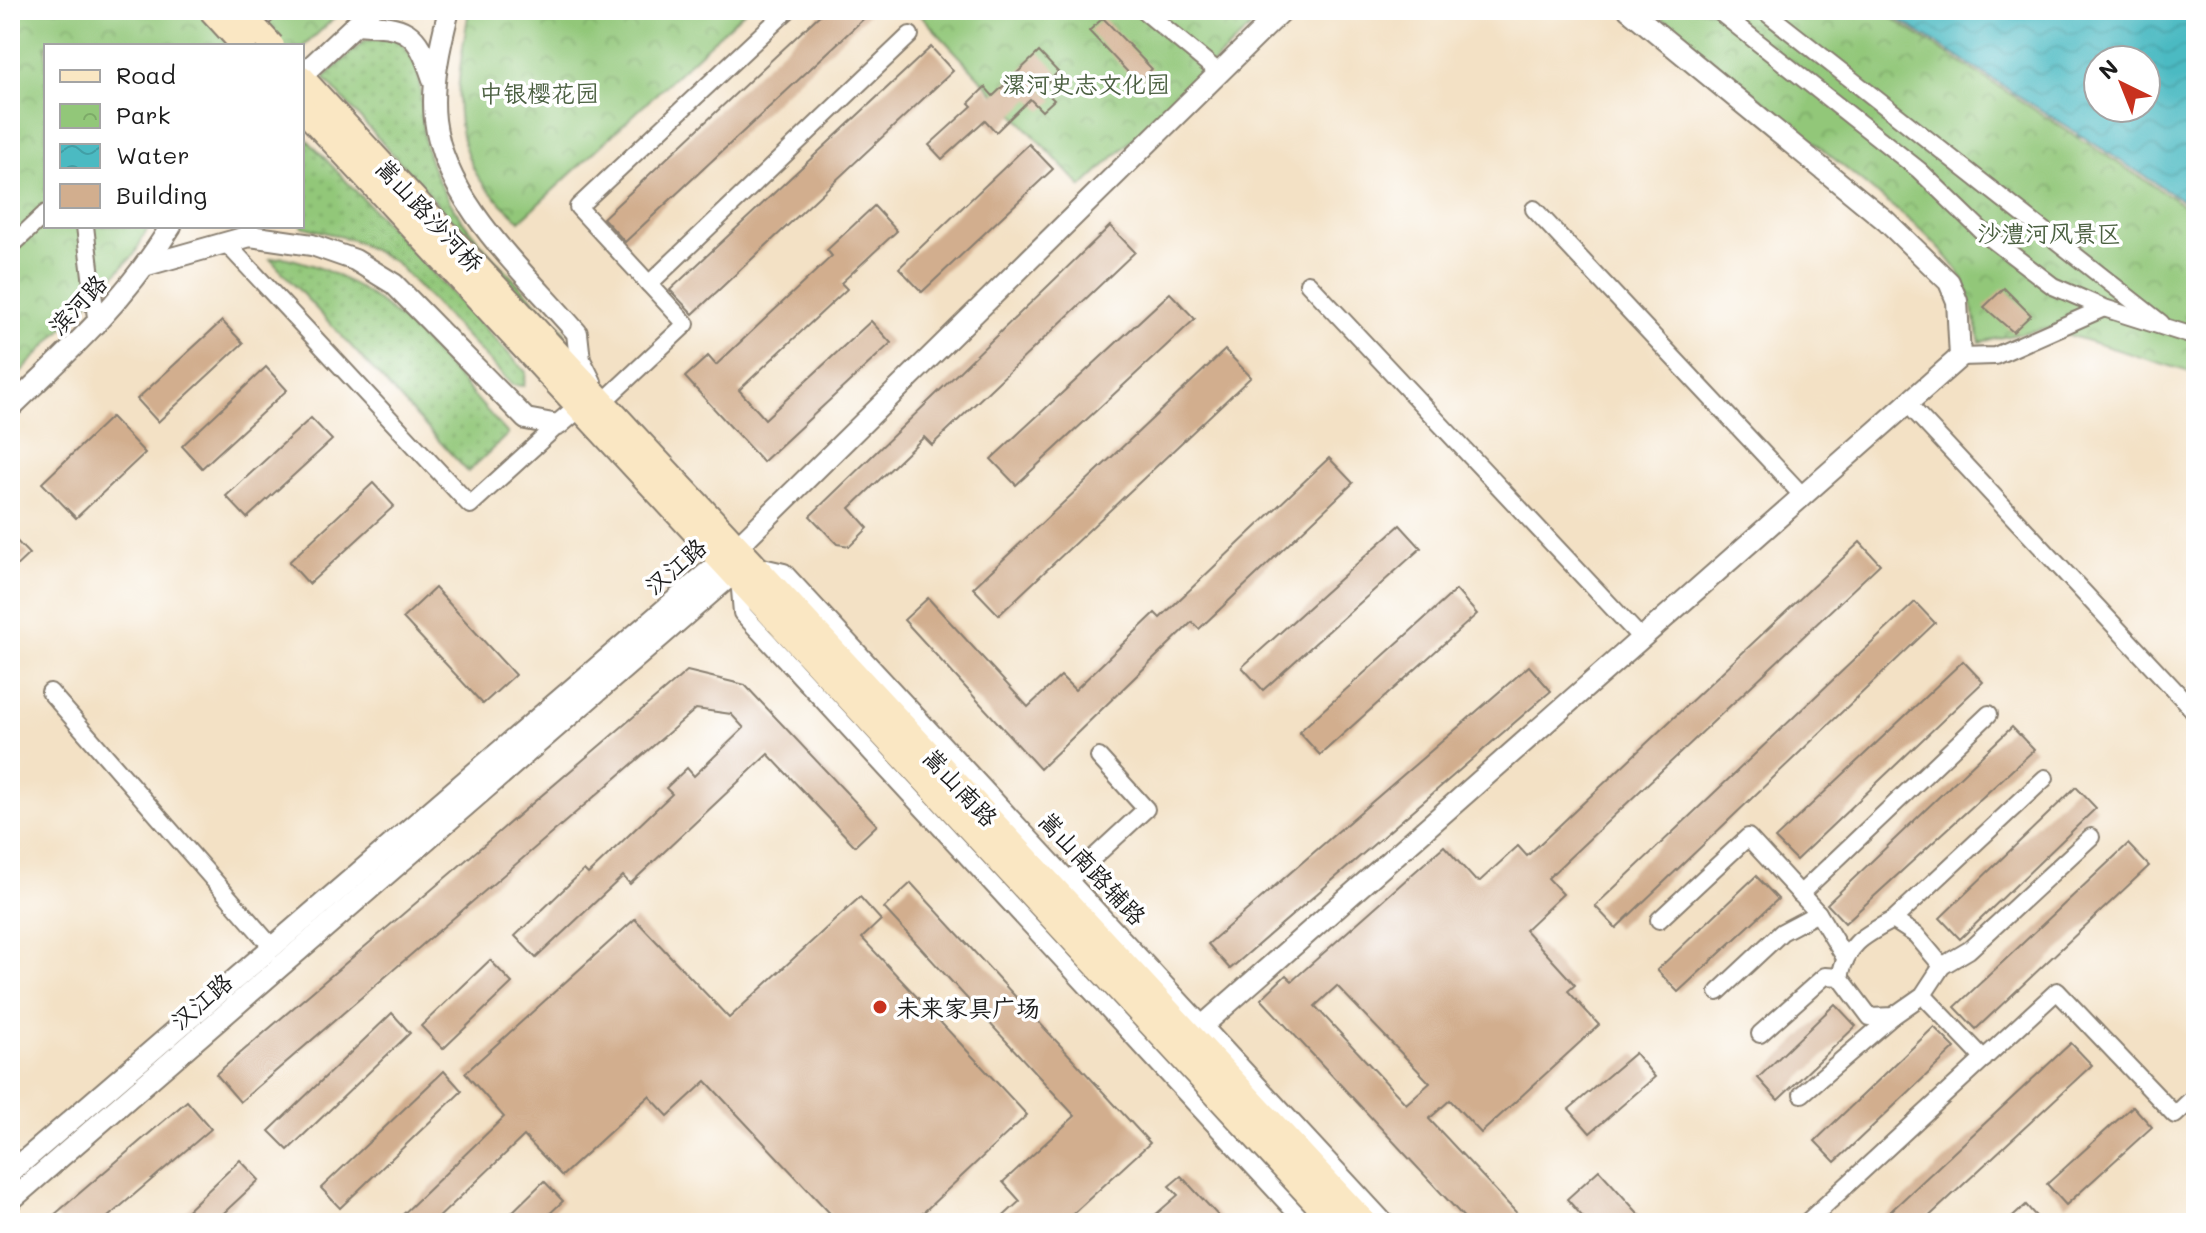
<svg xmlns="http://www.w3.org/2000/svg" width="2206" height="1233" font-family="Mali,'LXGW WenKai TC',sans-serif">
<defs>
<pattern id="grass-dots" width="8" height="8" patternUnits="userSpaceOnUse" patternTransform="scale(2)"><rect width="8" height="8" fill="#92c779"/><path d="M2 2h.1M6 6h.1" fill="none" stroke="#7daa68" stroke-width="1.8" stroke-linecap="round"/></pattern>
<pattern id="park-crowns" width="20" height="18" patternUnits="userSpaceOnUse" patternTransform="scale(2)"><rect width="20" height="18" fill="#92c779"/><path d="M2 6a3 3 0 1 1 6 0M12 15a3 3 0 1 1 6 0" fill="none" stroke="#7daa68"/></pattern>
<pattern id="water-waves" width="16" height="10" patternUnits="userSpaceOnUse" patternTransform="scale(2)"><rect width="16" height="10" fill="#4bbac2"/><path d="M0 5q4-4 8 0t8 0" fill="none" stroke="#419fa6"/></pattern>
</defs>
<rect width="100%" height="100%" fill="#fff"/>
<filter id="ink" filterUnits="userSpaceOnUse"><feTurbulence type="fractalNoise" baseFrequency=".0125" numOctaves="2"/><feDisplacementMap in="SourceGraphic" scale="16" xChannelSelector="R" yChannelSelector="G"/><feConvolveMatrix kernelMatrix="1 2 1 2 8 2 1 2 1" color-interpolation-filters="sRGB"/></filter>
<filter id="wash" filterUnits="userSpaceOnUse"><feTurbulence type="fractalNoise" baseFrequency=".006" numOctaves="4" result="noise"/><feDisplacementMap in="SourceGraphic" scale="32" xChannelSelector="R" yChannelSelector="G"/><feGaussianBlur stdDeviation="1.8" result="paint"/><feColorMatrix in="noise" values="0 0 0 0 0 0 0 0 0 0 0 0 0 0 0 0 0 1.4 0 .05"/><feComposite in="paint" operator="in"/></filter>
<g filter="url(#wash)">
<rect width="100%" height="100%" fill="#f3e1c5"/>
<g fill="url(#grass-dots)" stroke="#57724a" stroke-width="2">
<path d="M394,37C433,69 415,108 427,151C447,223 515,278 564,331L566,339L561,341L324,78L364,41Z"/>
<path d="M302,134L526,372L524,386L512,385L395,262L353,240L301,226Z"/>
<path d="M283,257C385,278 441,362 508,434L468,472L270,259Z"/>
</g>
<g fill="url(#park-crowns)" stroke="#57724a" stroke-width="2">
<path d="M10,10H343L302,48L46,46V226H149L134,255L10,383Z"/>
<path d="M469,10H746L520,221C506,207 487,192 477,175C447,123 460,66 469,10Z"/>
<path d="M916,10H1269L1082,187Z"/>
<path d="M1652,10H1879L2196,213V374L2046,328L1980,342C1968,281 1965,273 1921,230Z"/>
</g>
<path fill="url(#water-waves)" stroke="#346b6f" stroke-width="2" fill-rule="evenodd" d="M1884,10H2196V209ZM2098,60H2146V108H2098Z"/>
<g id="blocks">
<g fill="#d2ae8e" fill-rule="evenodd">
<path d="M825,10H873L625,242L603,218Z"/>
<path d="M1103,18L1152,69L1138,83L1089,31Z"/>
<path d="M931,47L953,71L693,314L670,290Z"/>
<path d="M1039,52L1058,72L1042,88L1054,100L1042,111L1030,99L996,132L985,120L942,159L929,145L972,106L969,103L985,87L993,96Z"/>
<path d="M1029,144L1053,169L922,292L899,268Z"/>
<path d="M874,206L897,231L841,283L847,289L739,390L765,419L871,321L891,343L763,462L685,377L708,356L716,365L832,256L827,250Z"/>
<path d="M1110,226L1135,252L932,445L924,437L850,508L868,528L850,546L837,544L810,516Z"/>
<path d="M2004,288L2031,315L2013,332L1984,307Z"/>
<path d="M1170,293L1195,319L1016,485L991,459Z"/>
<path d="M222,321L243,343L158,422L137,399Z"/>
<path d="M1225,350L1251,377L999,615L973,588Z"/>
<path d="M266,367L287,390L202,468L182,446Z"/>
<path d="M111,417L145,453L76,518L42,483Z"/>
<path d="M311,418L332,440L247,518L226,496Z"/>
<path d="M1329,458L1353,483L1199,629L1192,622L1040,769L904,620L928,598L1028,707L1061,676L1075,690L1155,613L1160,618Z"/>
<path d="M373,483L394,506L309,584L289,562Z"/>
<path d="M1400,525L1421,548L1263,690L1242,667Z"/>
<path d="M10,534L29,554L10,572Z"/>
<path d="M1860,542L1880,564L1548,878L1563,894L1525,930L1575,985L1568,991L1599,1025L1481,1133L1450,1100L1429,1119L1526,1223H1469L1261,999L1286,975L1292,981L1444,846L1475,880L1480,881L1518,846L1527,856ZM1337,986L1430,1083L1406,1104L1315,1006Z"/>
<path d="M435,588L515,675L483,704L403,618Z"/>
<path d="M1456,590L1477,614L1320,755L1299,732Z"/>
<path d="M1915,602L1935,623L1616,928L1595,906Z"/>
<path d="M1963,661L1983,682L1796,860L1775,839Z"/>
<path d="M1529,666L1551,691L1230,969L1208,944Z"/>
<path d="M687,671L745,685L877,825L855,846L768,754L630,884L623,876L536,958L515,936L584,870L588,874L672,794L666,788L687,768L694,776L744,728L731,714L696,709L240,1102L216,1074Z"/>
<path d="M2012,727L2034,750L1845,923L1827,904Z"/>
<path d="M2076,787L2096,808L1960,939L1940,918Z"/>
<path d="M2128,844L2149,866L1976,1029L1955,1007Z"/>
<path d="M1756,876L1778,899L1678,992L1657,970Z"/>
<path d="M911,883L1150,1143L1063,1223H996L1020,1201L1003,1182L1075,1116L884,908Z"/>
<path d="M860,897L881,920L862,938L1027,1115L912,1223H839L706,1081L668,1116L649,1096L562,1176L524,1136L433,1223H394L504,1117L465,1073L635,919L729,1018Z"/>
<path d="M490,960L512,983L443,1049L421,1026Z"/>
<path d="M1835,1004L1856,1026L1778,1100L1758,1078Z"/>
<path d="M392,1013L410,1033L288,1150L269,1131Z"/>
<path d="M1934,1027L1955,1048L1835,1162L1815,1141Z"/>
<path d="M2071,1043L2092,1065L1922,1223H1878Z"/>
<path d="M1635,1053L1655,1077L1590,1133L1569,1109Z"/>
<path d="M444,1071L462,1091L340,1208L321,1188Z"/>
<path d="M187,1101L211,1129L101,1223H61L54,1215Z"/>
<path d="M2133,1106L2152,1127L2066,1205L2047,1184Z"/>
<path d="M240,1160L259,1180L213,1223H174Z"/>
<path d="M1599,1170L1647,1223H1588L1567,1199Z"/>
<path d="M1181,1176L1225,1223H1146L1178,1195L1169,1186Z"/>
<path d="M544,1181L563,1201L540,1223H501Z"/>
<path d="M2026,1205L2042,1223H2006Z"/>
</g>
</g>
</g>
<g filter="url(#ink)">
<use href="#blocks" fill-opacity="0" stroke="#887e70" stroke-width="2"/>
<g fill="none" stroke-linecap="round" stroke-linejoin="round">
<defs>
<g id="minor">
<path d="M1143,10L1217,71"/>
<path d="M1717,10L1919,170L1985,234L2053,286L2104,308L2196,337"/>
<path d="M1763,10L2161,323"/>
<path d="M248,31L271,10"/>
<path d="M1534,209L1802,495"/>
<path d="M85,226L97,326"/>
<path d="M225,242L470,505L558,425"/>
<path d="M10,247L46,213"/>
<path d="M1308,283L1641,638"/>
<path d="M649,284L910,35"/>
<path d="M1960,357L1995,356L2104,308"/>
<path d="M604,401L686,324L578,207L788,10"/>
<path d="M1906,402L2196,713"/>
<path d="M754,565L784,572L1386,1223"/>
<path d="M739,578L742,613L1305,1223"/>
<path d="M50,692L272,947"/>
<path d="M1064,885L1146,809L1099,757"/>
<path d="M1800,894L1989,714"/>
<path d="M1659,920L1748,837L1818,913L1844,956"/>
<path d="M1893,920L2045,778"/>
<path d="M1942,966L1969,950L2091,837"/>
<path d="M1718,992L1782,932L1818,913"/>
<path d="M1923,995L1893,1016L1870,1017L1840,977C1846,944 1865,935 1893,920L1916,935L1942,966L1923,995L1984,1059"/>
<path d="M1760,1034L1825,976L1840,977"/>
<path d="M1802,1094L1893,1016"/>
<path d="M1806,1223L2057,991L2175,1115L2196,1095"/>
</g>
<g id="tertiary">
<path d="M449,10C440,45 431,84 435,120C445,203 525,272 577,333L580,360L591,382"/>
<path d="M356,24C407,27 416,28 433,79"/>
<path d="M302,75L371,10"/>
<path d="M147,265L250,236L312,245L355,260L394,284L526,419L558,425L579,407"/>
<path d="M10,408C70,351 128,297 171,226"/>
<path d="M1182,1044L1960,357L1957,301L1949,282L1886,221L1629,10"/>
<path d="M10,1173L737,547L1283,10"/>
<path d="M10,1201L735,572L736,559"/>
</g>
<g id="secondary">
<path d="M302,78L1365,1223"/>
<path d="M302,108L1335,1223"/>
</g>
</defs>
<use href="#minor" stroke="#887e70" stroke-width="20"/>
<use href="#tertiary" stroke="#887e70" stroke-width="24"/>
<use href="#secondary" stroke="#887e70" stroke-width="28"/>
<use href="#minor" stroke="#fff" stroke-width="16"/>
<use href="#tertiary" stroke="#fff" stroke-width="20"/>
<use href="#secondary" stroke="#fae7c3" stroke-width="24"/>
<defs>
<g id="secondary-bridge">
<path d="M211,10L244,46"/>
<path d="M239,10L272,46"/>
</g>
</defs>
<use href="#secondary-bridge" stroke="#887e70" stroke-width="28" stroke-linecap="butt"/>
<use href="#secondary-bridge" stroke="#fae7c3" stroke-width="24"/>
</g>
</g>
<circle fill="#c8321e" stroke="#fff" stroke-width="3" cx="880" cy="1007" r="8"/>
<g text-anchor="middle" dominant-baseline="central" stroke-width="7" stroke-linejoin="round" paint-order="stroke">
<g font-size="24" fill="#4b6041" stroke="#fff">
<text x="1086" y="83">漯河史志文化园</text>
<text x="539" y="92">中银樱花园</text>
<text x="2049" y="232">沙澧河风景区</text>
</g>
<g font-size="24" fill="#1c1c1c" stroke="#fff">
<text transform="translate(430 215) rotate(47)">嵩山路沙河桥</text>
<text transform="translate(77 304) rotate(-47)">滨河路</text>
<text transform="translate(675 566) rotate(-41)">汉江路</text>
<text transform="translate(961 787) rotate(47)">嵩山南路</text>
<text transform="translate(1093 868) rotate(47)">嵩山南路辅路</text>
<text transform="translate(201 1001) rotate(-41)">汉江路</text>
</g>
<g font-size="24" fill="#1c1c1c" stroke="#fff" text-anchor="start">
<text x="896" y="1007">未来家具广场</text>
</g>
</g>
<rect width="2206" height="1233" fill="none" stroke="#fff" stroke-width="40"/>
<rect x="44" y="44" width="260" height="184" fill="#ffffff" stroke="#a4a4a4" stroke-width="2"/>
<rect x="60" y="70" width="40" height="12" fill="#fae7c3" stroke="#a4a4a4" stroke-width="2"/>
<text x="116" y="84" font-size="24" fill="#1c1c1c">Road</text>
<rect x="60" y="104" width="40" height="24" fill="url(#park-crowns)" stroke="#a4a4a4" stroke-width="2"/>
<text x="116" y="124" font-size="24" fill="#1c1c1c">Park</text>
<rect x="60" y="144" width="40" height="24" fill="url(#water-waves)" stroke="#a4a4a4" stroke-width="2"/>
<text x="116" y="164" font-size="24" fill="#1c1c1c">Water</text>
<rect x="60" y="184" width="40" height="24" fill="#d2ae8e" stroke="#a4a4a4" stroke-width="2"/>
<text x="116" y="204" font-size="24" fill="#1c1c1c">Building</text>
<g transform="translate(2122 84) rotate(317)"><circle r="38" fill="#ffffff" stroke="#a4a4a4" stroke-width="2"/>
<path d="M0-6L14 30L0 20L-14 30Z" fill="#c8321e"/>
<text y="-12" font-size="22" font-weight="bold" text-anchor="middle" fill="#1c1c1c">N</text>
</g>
</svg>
